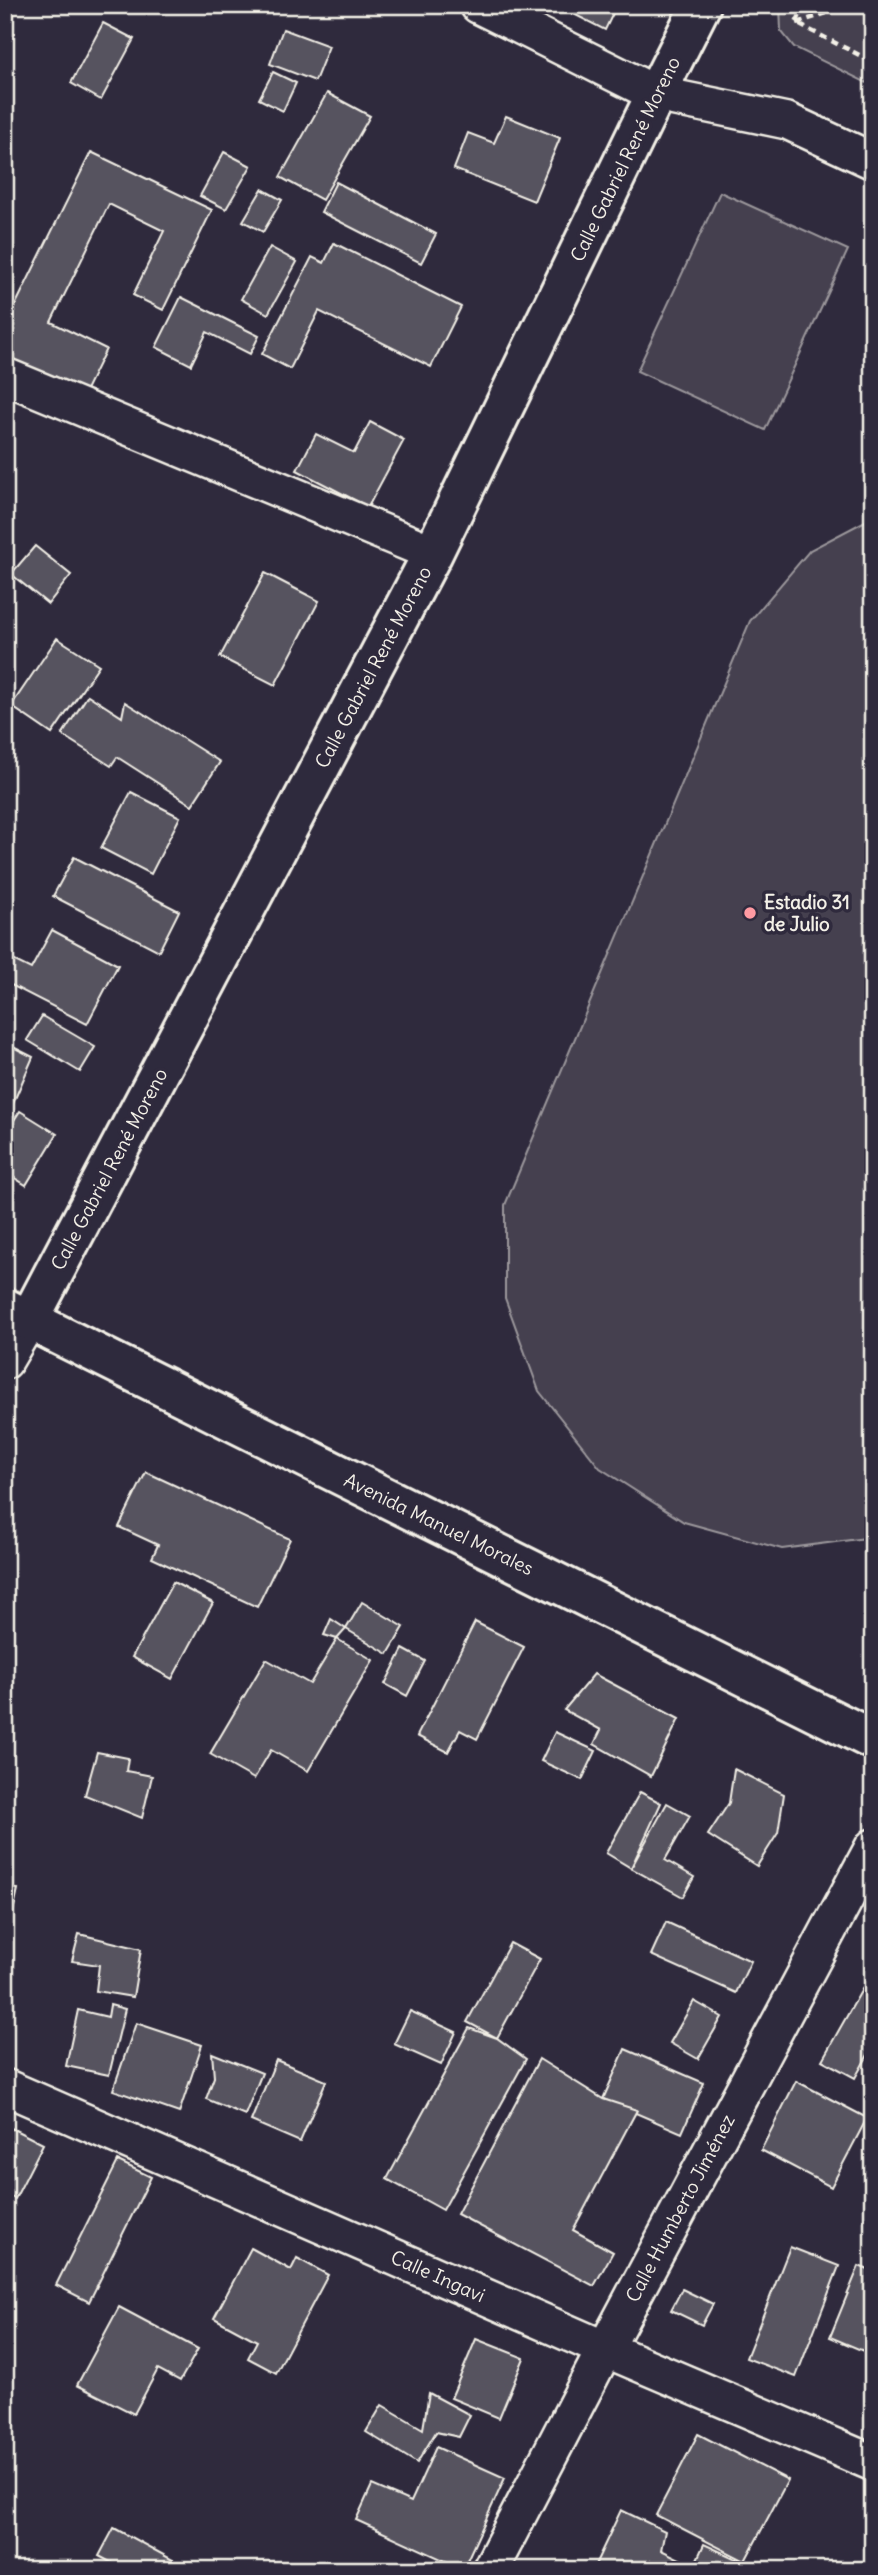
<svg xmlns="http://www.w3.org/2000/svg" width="878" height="2575" font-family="Delius,sans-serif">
<rect width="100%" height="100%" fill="#2f2a3d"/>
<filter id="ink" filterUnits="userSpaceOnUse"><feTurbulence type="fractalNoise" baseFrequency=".0143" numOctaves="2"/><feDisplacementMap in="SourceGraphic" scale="14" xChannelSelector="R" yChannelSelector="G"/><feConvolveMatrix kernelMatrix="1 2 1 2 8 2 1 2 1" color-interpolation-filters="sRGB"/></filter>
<g filter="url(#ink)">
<g fill="#454050" stroke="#9c989c" stroke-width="2">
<path d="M780,5H873V86L794,47L781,31Z"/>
<path d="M720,192L848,250L765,430L637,371Z"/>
<path d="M873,517V1537L782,1549L684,1522L600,1468L539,1391L505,1298V1205L750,621L810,550Z"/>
</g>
<g fill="#56525f" stroke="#f4f1e8" stroke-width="2">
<path d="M556,5H617L605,30Z"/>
<path d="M103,23L134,39L101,100L71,83Z"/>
<path d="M283,29L329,46L315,81L270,64Z"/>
<path d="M273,72L296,83L283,111L259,99Z"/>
<path d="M327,93L370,116L322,200L280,177Z"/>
<path d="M506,116L560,138L534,201L454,169L468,133L494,143Z"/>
<path d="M91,152L212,210L163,310L133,295L164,231L109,204L51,322L106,349L83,396L5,358V326Z"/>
<path d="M224,152L251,166L226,209L200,196Z"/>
<path d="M336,182L436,234L421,263L321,212Z"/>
<path d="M262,189L282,200L263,232L243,221Z"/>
<path d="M334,243L461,307L431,367L319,311L290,369L262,354L312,257L324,263Z"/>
<path d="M270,247L297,262L268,314L241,299Z"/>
<path d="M181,297L259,336L250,354L207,332L191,365L156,347Z"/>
<path d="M370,422L404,440L368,507L297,470L316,434L354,453Z"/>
<path d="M35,546L71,575L48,604L11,574Z"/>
<path d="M265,573L319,601L275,685L220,657Z"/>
<path d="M57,638L99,665L52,734L11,706Z"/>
<path d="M88,695L122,717L125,702L220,762L192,805L117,757L111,766L62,735Z"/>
<path d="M131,792L180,817L151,874L101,848Z"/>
<path d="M74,857L179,911L159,951L53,896Z"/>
<path d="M52,930L118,965L87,1024L5,982V956L31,969Z"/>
<path d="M42,1016L95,1047L80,1072L27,1040Z"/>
<path d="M5,1043L33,1057L5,1122Z"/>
<path d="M20,1111L57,1134L26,1185L5,1172V1134Z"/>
<path d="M146,1472L290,1539L257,1607L152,1558L158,1545L119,1527Z"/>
<path d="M173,1582L213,1603L172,1679L132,1657Z"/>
<path d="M362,1602L404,1627L388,1654L346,1629Z"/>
<path d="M331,1619L346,1629L337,1639L324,1635Z"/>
<path d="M475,1622L524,1647L477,1739L460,1730L448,1752L417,1736Z"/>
<path d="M337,1639L373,1660L308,1771L271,1750L254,1779L210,1754L266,1659L310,1684Z"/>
<path d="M403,1649L425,1661L407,1696L385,1684Z"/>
<path d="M594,1674L679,1719L651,1776L594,1744L601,1730L564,1710Z"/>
<path d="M555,1732L596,1751L582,1780L541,1761Z"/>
<path d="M97,1752L128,1758L126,1771L152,1776L142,1818L85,1795Z"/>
<path d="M734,1769L784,1794L778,1833L757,1866L708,1835L729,1803Z"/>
<path d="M640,1792L661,1803L631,1868L606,1853Z"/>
<path d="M667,1803L690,1816L665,1860L694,1877L683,1897L631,1868Z"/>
<path d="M5,1887L18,1889L5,1948Z"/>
<path d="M666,1922L751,1961L736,1993L651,1955Z"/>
<path d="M79,1934L141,1949L133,1997L96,1991L99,1965L72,1961Z"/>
<path d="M510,1943L540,1959L497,2038L467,2022Z"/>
<path d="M873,1970V2046L855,2078L822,2060Z"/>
<path d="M694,2001L722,2017L698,2059L670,2043Z"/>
<path d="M110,2005L125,2009L109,2075L66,2066L78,2010L108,2017Z"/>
<path d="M410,2011L456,2032L441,2065L394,2044Z"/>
<path d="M136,2023L202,2045L179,2113L113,2090Z"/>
<path d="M469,2028L497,2038L526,2059L443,2210L387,2179Z"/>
<path d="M625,2049L704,2083L682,2133L603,2099Z"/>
<path d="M212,2053L262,2073L245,2115L206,2099L214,2077Z"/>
<path d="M539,2059L603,2099L637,2110L573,2230L613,2252L594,2286L457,2214Z"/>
<path d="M276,2060L326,2081L300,2142L251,2121Z"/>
<path d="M796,2081L867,2118L831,2187L761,2150Z"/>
<path d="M5,2125L43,2144L15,2199L5,2194Z"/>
<path d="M118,2161L151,2177L89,2302L56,2285Z"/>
<path d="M790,2247L839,2266L796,2377L746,2358Z"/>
<path d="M251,2248L291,2270L297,2258L328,2275L276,2373L248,2358L257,2341L214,2318Z"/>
<path d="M859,2266L873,2272V2355L830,2337Z"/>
<path d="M682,2289L713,2304L702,2325L671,2310Z"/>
<path d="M119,2307L198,2349L180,2381L158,2369L134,2414L77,2385Z"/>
<path d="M476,2339L524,2358L499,2418L451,2398Z"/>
<path d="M429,2393L470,2415L459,2437L436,2432L417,2463L366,2432L382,2405L423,2429Z"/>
<path d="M698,2434L788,2480L745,2561L656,2515Z"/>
<path d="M436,2447L505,2478L463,2569L356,2520L372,2485L411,2502Z"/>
<path d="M621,2510L665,2531L661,2550L694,2566L704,2544L756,2568L601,2570L594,2567Z"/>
<path d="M114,2528L191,2570H125L99,2556Z"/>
</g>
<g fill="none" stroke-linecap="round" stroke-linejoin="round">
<defs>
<g id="street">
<path d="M478,5L656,94L787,121L873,161"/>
<path d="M5,376L433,553"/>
<path d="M5,1361L29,1320"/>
<path d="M5,2087L605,2349L873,2463"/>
<path d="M490,2570L605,2349L873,1847"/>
</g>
<g id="secondary">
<path d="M5,1308L873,1740"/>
<path d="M29,1320L433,553L656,94L701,5"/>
</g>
</defs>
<use href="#street" stroke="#f4f1e8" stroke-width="40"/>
<use href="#secondary" stroke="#f4f1e8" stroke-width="44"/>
<g stroke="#f4f1e8" stroke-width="4.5" stroke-dasharray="7 5" stroke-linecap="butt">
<path d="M805,5L796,23L873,62"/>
<path d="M797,23L851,5"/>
</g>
<use href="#street" stroke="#2f2a3d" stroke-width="35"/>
<use href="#secondary" stroke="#2f2a3d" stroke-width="38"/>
</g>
</g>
<circle fill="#ff9aa2" stroke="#2f2a3d" stroke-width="2.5" cx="750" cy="913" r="7"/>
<g text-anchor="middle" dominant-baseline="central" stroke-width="7" stroke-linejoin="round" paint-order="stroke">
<g font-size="19" fill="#f4f1e8" stroke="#2f2a3d">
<text transform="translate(625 159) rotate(-64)">Calle Gabriel René Moreno</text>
<text transform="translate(373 667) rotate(-62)">Calle Gabriel René Moreno</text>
<text transform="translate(109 1169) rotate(-62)">Calle Gabriel René Moreno</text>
<text transform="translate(439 1524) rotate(26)">Avenida Manuel Morales</text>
<text transform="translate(680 2208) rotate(-62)">Calle Humberto Jiménez</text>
<text transform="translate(438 2276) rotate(24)">Calle Ingavi</text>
</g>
<g font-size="19" font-weight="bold" fill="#f4f1e8" stroke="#2f2a3d" text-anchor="start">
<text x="764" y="902">Estadio 31<tspan x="764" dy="22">de Julio</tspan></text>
</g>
</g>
<rect width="878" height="2575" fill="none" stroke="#2f2a3d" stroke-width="28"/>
<rect x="14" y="14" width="850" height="2547" fill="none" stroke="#f4f1e8" stroke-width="2.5" filter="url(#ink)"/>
</svg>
